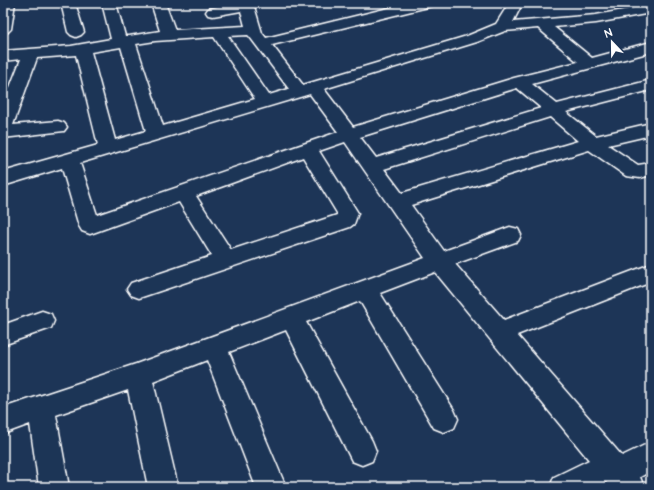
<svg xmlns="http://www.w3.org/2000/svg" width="654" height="490" font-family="'Architects Daughter',sans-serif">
<rect width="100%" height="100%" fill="#1d3557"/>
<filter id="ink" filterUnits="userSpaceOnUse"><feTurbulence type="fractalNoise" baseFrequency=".025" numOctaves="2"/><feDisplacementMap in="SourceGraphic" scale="8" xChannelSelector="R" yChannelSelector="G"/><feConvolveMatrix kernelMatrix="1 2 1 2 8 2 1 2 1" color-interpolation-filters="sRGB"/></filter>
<g filter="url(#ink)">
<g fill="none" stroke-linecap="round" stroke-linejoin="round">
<defs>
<g id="minor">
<path d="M3,3H15L11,29L8,32L3,34Z"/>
<path d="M61,3H75L84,32L81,35L76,37L71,35L68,32Z"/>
<path d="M102,3H116L125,36H129L160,31L151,3H165L175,30L245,26L241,11L213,16L208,15L206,12L208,9C223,5 238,3 253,3L262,33L266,38L409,3H434L432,6L272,45L303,85L467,36L496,24L506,8V3H520V8L513,22L596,15L651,5V13L596,23L554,27L592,58L651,42V52L532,84L557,104L651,80V90L566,112L596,136L651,123V135L608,145L638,165L651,163V175L640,178L626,176L589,150L411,205L444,251L510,227L518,229L521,235L518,241L455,264L504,320L651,264V282L517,335L622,456L651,442V471L640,477L644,487H611L606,482L596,487H550L554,477L589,460L435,272L380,293L454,410L458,419L454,428L444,432L434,428L360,301L306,322L372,441L376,451L372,461L362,465L352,461L286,330L229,352L286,487H256L207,360L153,381L178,487H148L128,390L56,415L69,487H39L30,424L3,434V408L136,364L425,258L345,142L319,151L358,213L354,224L350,227L139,298L131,295L127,289L131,283L212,256L179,202L90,234L82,231L79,226L62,168L3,186V172L98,145L76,55L37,58L13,125L58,121L64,123L67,127L64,131L3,138V105L21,59L3,61V51L71,46L111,39ZM538,28L578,62L514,78L353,127L324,89L477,42L505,31ZM248,35L250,37L289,89L269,95L228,36ZM214,37L255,99L163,126L136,44L155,41ZM121,47L146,131L115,140L91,52ZM517,88L541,108L376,158L360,137ZM310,94L338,132L97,215L80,163ZM550,117L578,141L402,193L384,169ZM303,157L337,213V215L231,250L196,196Z"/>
<path d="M42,311L51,314L54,321L51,328L3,345V325Z"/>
</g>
</defs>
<use href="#minor" stroke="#fff" stroke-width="3"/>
<use href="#minor" fill="#1d3557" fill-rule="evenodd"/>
</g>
</g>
<rect width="654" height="490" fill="none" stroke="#1d3557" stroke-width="16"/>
<rect x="8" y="8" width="638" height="474" fill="none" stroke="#fff" stroke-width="1.5" filter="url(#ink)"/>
<g transform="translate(612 42) rotate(338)" stroke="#1d3557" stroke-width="3" paint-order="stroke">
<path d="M0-3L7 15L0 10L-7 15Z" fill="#ffffff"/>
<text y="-6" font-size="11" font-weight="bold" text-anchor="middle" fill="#ffffff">N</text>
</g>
</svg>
